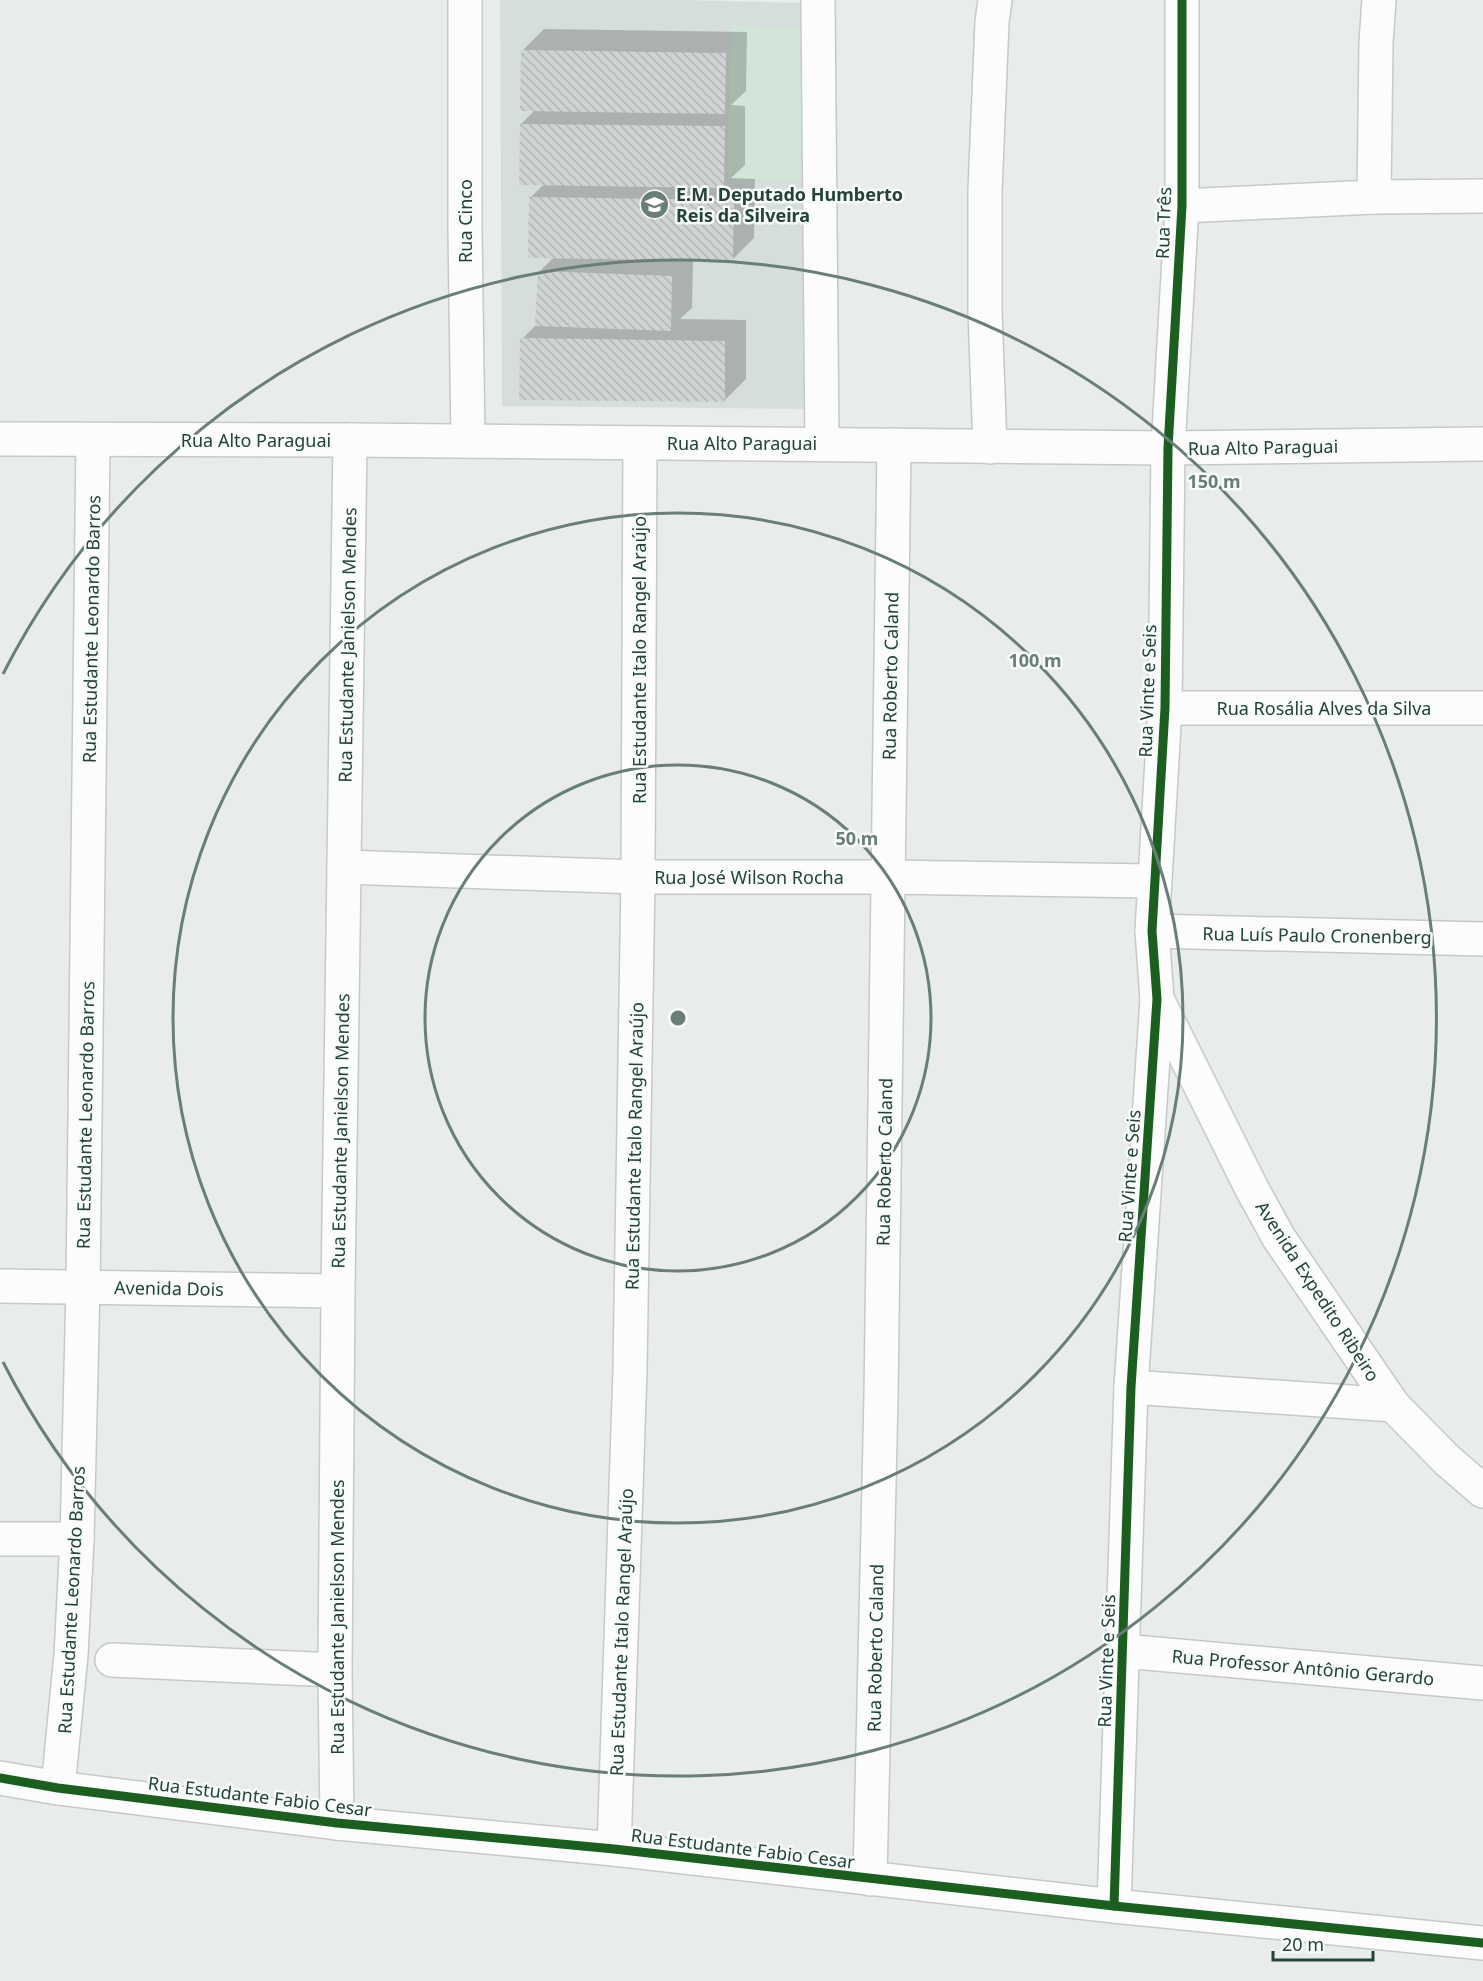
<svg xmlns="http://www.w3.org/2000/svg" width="1483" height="1981" font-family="'Noto Sans',sans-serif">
<defs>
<pattern id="building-back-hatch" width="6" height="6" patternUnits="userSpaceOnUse" patternTransform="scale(1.5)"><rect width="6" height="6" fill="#cfd4d2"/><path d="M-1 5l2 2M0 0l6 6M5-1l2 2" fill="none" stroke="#b2b7b5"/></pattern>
</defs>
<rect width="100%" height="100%" fill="#e8edeb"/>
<path fill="#d6dedb" d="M500,0H685L806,3L810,409L502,406Z"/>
<path fill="#d1e6d8" d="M731,26L803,28L800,181L728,179Z"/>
<path fill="#0003" d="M544,29L747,32L746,91L731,105L745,106V165L731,178L755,179L754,238L733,259H693L692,308L680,319L746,320V379L724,401L522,339L537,324L539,272L554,257L531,197L544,184L521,124L535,110L522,51Z"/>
<g fill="url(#building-back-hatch)">
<path d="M521,50L726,53L725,114L520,111Z"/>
<path d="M520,124L725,126L724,188L519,185Z"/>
<path d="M529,197L734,200L733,261L528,258Z"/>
<path d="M538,271L672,276L671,331L535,326Z"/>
<path d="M520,338L725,341V402L519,400Z"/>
</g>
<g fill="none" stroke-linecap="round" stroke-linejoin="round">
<defs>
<g id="minor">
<path d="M465,0V230L468,441"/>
<path d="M818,0L822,444"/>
<path d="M1374,197L1376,43L1379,0"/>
<path d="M1182,206L1374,197L1483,196"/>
<path d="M0,439L350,440L1168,448L1483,444"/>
<path d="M990,447L985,311V191L992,22L995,0"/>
<path d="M1165,708H1483"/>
<path d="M344,867L638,877H887L1154,881"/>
<path d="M1152,931L1483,939"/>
<path d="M1157,999L1252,1189L1279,1238L1393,1405L1447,1460L1483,1491"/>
<path d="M0,1286L338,1291"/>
<path d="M1131,1387L1393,1405"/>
<path d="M0,1539H77"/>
<path d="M1123,1651L1483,1683"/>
<path d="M112,1660L335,1670"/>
<path d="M0,1778L58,1788L337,1823L614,1849L1114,1906L1483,1943"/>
<path d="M58,1788L71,1655L77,1539L83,1287L93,440"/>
<path d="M337,1823L335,1670L338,1291L350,440"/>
<path d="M614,1849L630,1369L638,877L640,443"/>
<path d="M870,1879L881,1396L894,445"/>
<path d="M1114,1906L1131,1387L1157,999L1152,931L1165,708L1168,448L1182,206V0"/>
</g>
</defs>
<use href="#minor" stroke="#c5cac8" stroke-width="36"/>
<use href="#minor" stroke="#fcfcfc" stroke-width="33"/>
<defs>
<g id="cycleway">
<path d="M0,1778L58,1788L337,1823L614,1849L1114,1906L1483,1943"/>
<path d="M1114,1906L1131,1387L1157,999L1152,931L1165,708L1168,448L1182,206V0"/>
</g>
</defs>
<use href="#cycleway" stroke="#f7fbf9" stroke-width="13"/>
<use href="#cycleway" stroke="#1b5e20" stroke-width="9"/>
</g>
<g fill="none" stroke="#697e78" stroke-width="3">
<circle cx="678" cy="1018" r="253"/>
<circle cx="678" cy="1018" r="505"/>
<path d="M3 674A758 758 0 1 1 3 1362"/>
</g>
<defs>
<symbol id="school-disc" viewBox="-11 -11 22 22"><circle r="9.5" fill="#697e78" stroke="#f7fbf9"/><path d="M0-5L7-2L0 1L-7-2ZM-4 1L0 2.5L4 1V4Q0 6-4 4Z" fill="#fff"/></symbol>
</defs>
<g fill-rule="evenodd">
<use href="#school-disc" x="638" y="188" width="33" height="33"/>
</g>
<g text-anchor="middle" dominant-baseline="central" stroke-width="5" stroke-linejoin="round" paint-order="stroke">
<g font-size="18" font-weight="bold" fill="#24423a" stroke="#f7fbf9" text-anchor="start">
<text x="676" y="194">E.M. Deputado Humberto<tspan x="676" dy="21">Reis da Silveira</tspan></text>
</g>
<g font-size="18" fill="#24423a" stroke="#f7fbf9">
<text transform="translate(465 221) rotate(-90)">Rua Cinco</text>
<text transform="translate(1163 223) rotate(-88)">Rua Três</text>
<text x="256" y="440">Rua Alto Paraguai</text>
<text x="742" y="443">Rua Alto Paraguai</text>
<text transform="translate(1263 447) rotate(-1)">Rua Alto Paraguai</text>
<text transform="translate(91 629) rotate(-89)">Rua Estudante Leonardo Barros</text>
<text transform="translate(347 645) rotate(-89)">Rua Estudante Janielson Mendes</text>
<text transform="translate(639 660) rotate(-90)">Rua Estudante Italo Rangel Araújo</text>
<text transform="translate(890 676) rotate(-89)">Rua Roberto Caland</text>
<text transform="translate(1147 691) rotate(-88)">Rua Vinte e Seis</text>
<text x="1324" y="708">Rua Rosália Alves da Silva</text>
<text x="749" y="877">Rua José Wilson Rocha</text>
<text transform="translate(1317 935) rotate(1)">Rua Luís Paulo Cronenberg</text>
<text transform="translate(85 1115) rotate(-89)">Rua Estudante Leonardo Barros</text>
<text transform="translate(340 1131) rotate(-89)">Rua Estudante Janielson Mendes</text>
<text transform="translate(634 1146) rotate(-89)">Rua Estudante Italo Rangel Araújo</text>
<text transform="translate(884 1162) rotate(-89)">Rua Roberto Caland</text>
<text transform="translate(1129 1176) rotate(-86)">Rua Vinte e Seis</text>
<text transform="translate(169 1288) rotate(1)">Avenida Dois</text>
<text transform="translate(1318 1291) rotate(57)">Avenida Expedito Ribeiro</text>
<text transform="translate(71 1600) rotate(-87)">Rua Estudante Leonardo Barros</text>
<text transform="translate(337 1617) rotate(-90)">Rua Estudante Janielson Mendes</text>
<text transform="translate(621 1632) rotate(-88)">Rua Estudante Italo Rangel Araújo</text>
<text transform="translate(875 1648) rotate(-89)">Rua Roberto Caland</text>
<text transform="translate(1106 1661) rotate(-88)">Rua Vinte e Seis</text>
<text transform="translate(1303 1667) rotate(5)">Rua Professor Antônio Gerardo</text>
<text transform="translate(260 1796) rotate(7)">Rua Estudante Fabio Cesar</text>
<text transform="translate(743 1848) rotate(7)">Rua Estudante Fabio Cesar</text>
</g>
</g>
<circle cx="678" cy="1018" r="9" fill="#697e78" stroke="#f7fbf9" stroke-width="3"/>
<g font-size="18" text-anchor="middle" font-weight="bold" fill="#697e78" stroke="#f7fbf9" stroke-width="5" stroke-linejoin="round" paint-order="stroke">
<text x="1214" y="488">150 m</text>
<text x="1035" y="667">100 m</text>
<text x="857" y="845">50 m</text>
</g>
<path d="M1273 1951v9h100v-9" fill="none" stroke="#24423a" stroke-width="3"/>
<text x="1282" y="1951" font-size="18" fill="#24423a" stroke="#f7fbf9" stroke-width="4.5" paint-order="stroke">20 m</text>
</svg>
